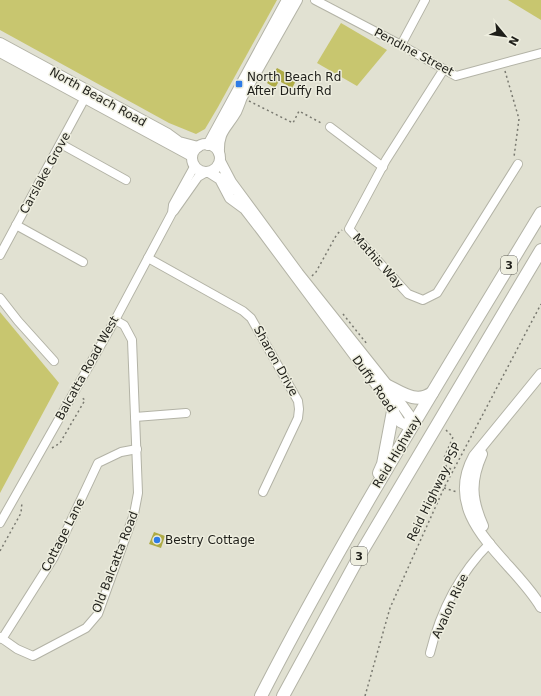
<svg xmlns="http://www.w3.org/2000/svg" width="541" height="696" font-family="'DejaVu Sans',sans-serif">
<rect width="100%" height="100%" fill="#e1e1d2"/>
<g fill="#c8c66f">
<path d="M0,0H277L218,107L205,129L196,134L169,123L0,30Z"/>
<path d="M508,0H541V20Z"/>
<path d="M341,23L387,50L357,86L317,63Z"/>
<path d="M0,312L59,383L0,493Z"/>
</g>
<g fill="#aeab45">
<path d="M277,68L297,79L292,88L279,81L275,88L267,83Z"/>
<path d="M154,532L165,536L161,548L149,544Z"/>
</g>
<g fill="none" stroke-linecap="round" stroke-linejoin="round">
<defs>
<g id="minor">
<path d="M315,0L401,45L456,76L541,53"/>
<path d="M401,45L425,0"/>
<path d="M444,69L386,160L349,229L408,294L423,300L437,293L518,164"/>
<path d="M330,127L383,167"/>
<path d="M61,144L126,180"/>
<path d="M174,211L198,177L205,173"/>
<path d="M16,225L83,262"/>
<path d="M0,255L87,94"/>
<path d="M148,258L243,311L251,318L298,401L299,409L298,418L263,492"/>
<path d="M0,298L18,321L54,361"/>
<path d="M135,417L186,413"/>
<path d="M0,523L115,320L172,213L173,205L194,167"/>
<path d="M0,637L17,649L33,656L86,628L98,614L134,514L138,493L132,340L124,325L115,320"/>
<path d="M2,639L54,557L98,463L121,452L137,449"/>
<path d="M430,653C440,612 460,573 490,543"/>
</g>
<g id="major">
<path d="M0,43L168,134L179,142L198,147"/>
<path d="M0,52L192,156"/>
<circle cx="206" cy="158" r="14"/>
<path d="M208,145L287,0"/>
<path d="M219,153C218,131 226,129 236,112C238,108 240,102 242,97L297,0"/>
<path d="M209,172L220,179L230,198L245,209L262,231L381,391L400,422L412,428L409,415L388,386L298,273L231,182L220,161"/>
<path d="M541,374L474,456C439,519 513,559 541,607"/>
<path d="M482,454C470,481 471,499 483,526"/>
</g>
<g id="highway">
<path d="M388,386C402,393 417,404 432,393"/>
<path d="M379,473L383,464L393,411"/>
<path d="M261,696C346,530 445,372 541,213"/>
<path d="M283,696L361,553L541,250"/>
</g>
</defs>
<use href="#minor" stroke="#b3b3a6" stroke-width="10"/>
<use href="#major" stroke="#b3b3a6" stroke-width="12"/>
<use href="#highway" stroke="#b3b3a6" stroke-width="14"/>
<g stroke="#797970" stroke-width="1.5" stroke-dasharray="2 3" stroke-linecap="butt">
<path d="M505,71L519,119L514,157"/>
<path d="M249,101L293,123L299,111L323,124"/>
<path d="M312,276L316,272L337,234L342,230"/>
<path d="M343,314L367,344"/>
<path d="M446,430L453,437L444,458L446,466L452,470"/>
<path d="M52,448L60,443L85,400L81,397"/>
<path d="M444,488L457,492"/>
<path d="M0,551L21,513L22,502"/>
<path d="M365,696L390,608L444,488L541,304"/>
</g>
<use href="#minor" stroke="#fff" stroke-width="8"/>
<use href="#major" stroke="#fff" stroke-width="10"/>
<use href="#highway" stroke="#fff" stroke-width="12"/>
</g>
<g fill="#2e7ce7" stroke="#eeeedf" stroke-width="1.5">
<rect x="235" y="80" width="8" height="8" rx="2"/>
<circle cx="157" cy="540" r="4"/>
</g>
<g text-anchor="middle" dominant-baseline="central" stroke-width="3" stroke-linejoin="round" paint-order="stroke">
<g fill="#eeeedf" stroke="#5c5c54" stroke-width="1">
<rect x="501" y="256" width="16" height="18" rx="3"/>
<rect x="351" y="547" width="16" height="18" rx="3"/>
</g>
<g font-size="11" font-weight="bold" fill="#1e1e19">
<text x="509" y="265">3</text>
<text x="359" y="556">3</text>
</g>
<g font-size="12" fill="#1e1e19" stroke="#eeeedf">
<text transform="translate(414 52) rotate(28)">Pendine Street</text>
<text transform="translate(98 97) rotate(29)">North Beach Road</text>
<text transform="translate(45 173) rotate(-61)">Carslake Grove</text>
<text transform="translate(378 261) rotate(48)">Mathis Way</text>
<text transform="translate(276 361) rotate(61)">Sharon Drive</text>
<text transform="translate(87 368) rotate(-61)">Balcatta Road West</text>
<text transform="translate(374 384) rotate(55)">Duffy Road</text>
<text transform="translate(397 452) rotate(-59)">Reid Highway</text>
<text transform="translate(434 492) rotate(-64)">Reid Highway PSP</text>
<text transform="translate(63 535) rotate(-63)">Cottage Lane</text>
<text transform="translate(115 562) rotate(-69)">Old Balcatta Road</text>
<text transform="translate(450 606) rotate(-65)">Avalon Rise</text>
</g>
<g font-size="12" fill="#1e1e19" stroke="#eeeedf" text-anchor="start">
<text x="247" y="77">North Beach Rd<tspan x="247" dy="14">After Duffy Rd</tspan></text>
<text x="165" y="540">Bestry Cottage</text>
</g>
</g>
<g transform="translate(505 36) rotate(119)" stroke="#eeeedf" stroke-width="3" paint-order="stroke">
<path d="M0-3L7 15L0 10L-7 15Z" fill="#1e1e19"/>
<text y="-6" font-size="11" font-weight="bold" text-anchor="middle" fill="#1e1e19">N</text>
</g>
</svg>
